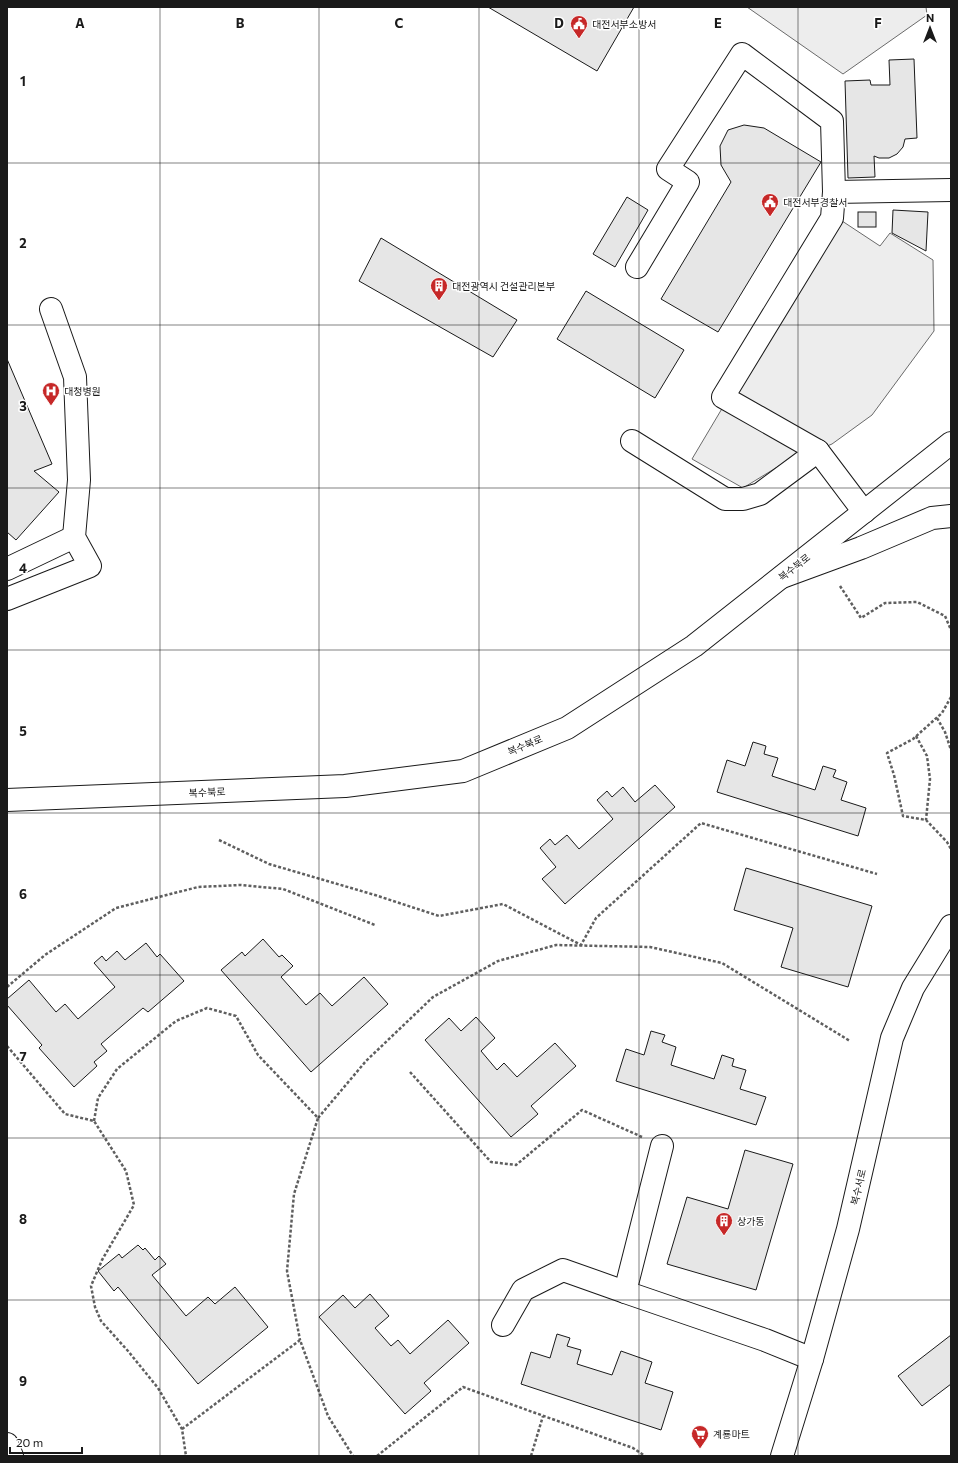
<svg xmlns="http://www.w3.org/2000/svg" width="958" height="1463" font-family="Commissioner,'Noto Sans KR',sans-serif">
<rect width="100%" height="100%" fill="#fff"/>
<g fill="#ededed" stroke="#6a6a6a">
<path d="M747,7H926L927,15L843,74Z"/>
<path d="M836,217L880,246L890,233L933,260L934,331L872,415L832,444L779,466L743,488L692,459Z"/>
</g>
<g fill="#e6e6e6" stroke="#1a1a1a">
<path d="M488,7H634L597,71Z"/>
<path d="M914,59L917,138L905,139L903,147L897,154L889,158H879L874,156L875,177L848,178L845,81L870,80L871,85H890L889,60Z"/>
<path d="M744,125L764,128L821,162L718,332L661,299L731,182L721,165L720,146L728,130Z"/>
<path d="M627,197L648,210L615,267L593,254Z"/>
<path d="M893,210L928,212L926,251L892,233Z"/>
<rect x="858" y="212" width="18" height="15"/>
<path d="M381,238L517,320L493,357L359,281Z"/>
<path d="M586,291L684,350L655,398L557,339Z"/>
<path d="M7,359L52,464L34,471L59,492L16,540L7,532Z"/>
<path d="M753,742L766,746L764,754L778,758L772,776L815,790L823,766L836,770L833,777L847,782L841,800L866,808L858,836L717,792L727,760L745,766Z"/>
<path d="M655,785L675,807L565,904L542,879L556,867L540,848L550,839L555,845L567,835L579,849L613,819L597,800L607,791L612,797L623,787L635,802Z"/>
<path d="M746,868L872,906L848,987L781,967L793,928L734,910Z"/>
<path d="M263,939L279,957L282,955L293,966L281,977L306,1005L320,993L332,1006L364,977L388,1004L311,1072L221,970L242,952L245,956Z"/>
<path d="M146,943L157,957L160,954L184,981L148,1012L143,1008L101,1044L107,1051L94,1062L97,1066L74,1087L39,1048L42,1045L7,1005V999L29,980L56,1012L65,1004L78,1019L115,987L94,963L102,956L106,961L117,951L125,960Z"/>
<path d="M476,1017L495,1038L481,1051L497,1070L504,1063L517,1077L555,1043L576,1066L531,1106L538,1114L511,1137L425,1040L449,1018L461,1031Z"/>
<path d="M651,1031L665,1035L662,1042L676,1047L671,1065L714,1079L722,1055L734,1059L732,1066L746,1070L740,1089L766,1097L756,1125L616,1081L626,1049L644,1055Z"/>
<path d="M745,1150L793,1164L756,1290L667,1264L687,1197L728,1209Z"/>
<path d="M138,1245L143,1250L145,1248L155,1260L159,1256L166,1264L152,1275L186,1316L208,1297L215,1304L235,1287L268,1327L198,1384L118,1287L114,1291L98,1271L119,1254L122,1258Z"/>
<path d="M370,1294L389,1316L375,1328L391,1346L398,1340L410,1354L448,1320L469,1343L424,1383L431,1391L405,1414L319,1317L343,1295L355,1308Z"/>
<path d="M557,1334L570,1338L567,1346L581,1350L577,1364L612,1375L621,1351L652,1362L645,1383L673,1392L661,1430L521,1384L531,1352L550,1358Z"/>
<path d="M951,1335V1384L922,1406L898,1376Z"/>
</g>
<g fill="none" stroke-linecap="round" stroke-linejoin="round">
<defs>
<g id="minor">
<path d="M637,267L688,182L668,169L742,54L832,121L834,192"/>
<path d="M632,441L725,499H743L760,494L818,451"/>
<path d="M864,512L818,451L723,397L832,218L834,192L951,190"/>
<path d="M7,569L74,537"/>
<path d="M7,599L90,566L74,537L79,480L75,377L51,309"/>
<path d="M7,800L345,786L463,771L567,728L694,646L951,443"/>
<path d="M662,1146L625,1292L765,1340L812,1359"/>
<path d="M503,1325L523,1290L563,1270L625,1292"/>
<path d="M782,1456L812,1359L848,1229L892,1038L913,988L951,926"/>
</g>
<g id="major">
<path d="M782,577L861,548L932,518L951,516"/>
<path d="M7,1444L12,1456"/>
</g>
</defs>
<use href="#minor" stroke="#1a1a1a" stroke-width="24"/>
<use href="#major" stroke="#1a1a1a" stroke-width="24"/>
<g stroke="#5f5f5f" stroke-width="2.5" stroke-dasharray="3 2" stroke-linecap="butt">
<path d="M840,586L861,618L885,603L917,602L945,616L951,630"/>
<path d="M951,697L942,713L913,739L887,753L894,775L903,816L926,820L947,842L951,849"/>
<path d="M937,718L945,732L951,750"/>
<path d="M916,736L927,756L930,779L926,820"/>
<path d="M219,840L269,864L375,895L439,916L503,904L581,945L596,918L701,823L877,874"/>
<path d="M7,987L45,955L116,908L198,887L241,885L283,889L375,925"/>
<path d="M7,1046L65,1114L94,1121L126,1171L134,1205L102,1260L91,1286L95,1307L101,1321L128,1351L158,1388L182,1429L186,1456"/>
<path d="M410,1072L491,1162L516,1165L582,1110L642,1137"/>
<path d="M318,1118L366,1061L433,997L498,961L556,945L650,947L722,963L850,1041"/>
<path d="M94,1121L98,1098L117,1069L176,1021L207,1008L236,1016L258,1055L318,1118L294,1194L287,1271L300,1340"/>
<path d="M182,1429L300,1340L328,1416L353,1456"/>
<path d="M377,1456L463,1387L633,1448L645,1456"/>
<path d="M531,1456L543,1416"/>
</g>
<use href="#minor" stroke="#fff" stroke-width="22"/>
<use href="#major" stroke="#fff" stroke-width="22"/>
</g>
<path fill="none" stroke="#1a1a1a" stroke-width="1" stroke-opacity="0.55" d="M160,7V1456M319,7V1456M479,7V1456M639,7V1456M798,7V1456M7,163H951M7,325H951M7,488H951M7,650H951M7,813H951M7,975H951M7,1138H951M7,1300H951"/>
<defs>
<symbol id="civic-pin" viewBox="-11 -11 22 30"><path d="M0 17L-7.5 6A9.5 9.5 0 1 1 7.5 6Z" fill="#c62828" stroke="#fff"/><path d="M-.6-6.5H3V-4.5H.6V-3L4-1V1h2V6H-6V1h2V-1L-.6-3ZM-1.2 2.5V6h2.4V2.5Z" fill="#fff"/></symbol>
<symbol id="building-pin" viewBox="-11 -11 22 30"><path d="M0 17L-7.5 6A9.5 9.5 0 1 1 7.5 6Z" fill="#c62828" stroke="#fff"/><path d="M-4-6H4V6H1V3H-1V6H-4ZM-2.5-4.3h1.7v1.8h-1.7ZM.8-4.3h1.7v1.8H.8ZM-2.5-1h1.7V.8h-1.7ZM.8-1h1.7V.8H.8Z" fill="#fff"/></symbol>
<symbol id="hospital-pin" viewBox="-11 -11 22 30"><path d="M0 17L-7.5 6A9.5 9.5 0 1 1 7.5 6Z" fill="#c62828" stroke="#fff"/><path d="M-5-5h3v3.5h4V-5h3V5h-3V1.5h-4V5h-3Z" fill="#fff"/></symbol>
<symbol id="supermarket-pin" viewBox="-11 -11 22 30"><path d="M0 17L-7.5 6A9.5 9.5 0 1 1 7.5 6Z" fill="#c62828" stroke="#fff"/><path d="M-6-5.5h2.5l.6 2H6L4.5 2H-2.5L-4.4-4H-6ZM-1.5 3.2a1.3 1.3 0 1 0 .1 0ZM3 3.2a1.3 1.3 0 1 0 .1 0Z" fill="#fff"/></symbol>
</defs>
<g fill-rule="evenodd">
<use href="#civic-pin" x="569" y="14" width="20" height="27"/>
<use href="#civic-pin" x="760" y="192" width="20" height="27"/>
<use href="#building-pin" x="429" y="276" width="20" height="27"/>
<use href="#hospital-pin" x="41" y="381" width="20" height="27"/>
<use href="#building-pin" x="714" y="1211" width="20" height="27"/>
<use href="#supermarket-pin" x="690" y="1424" width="20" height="27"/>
</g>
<g text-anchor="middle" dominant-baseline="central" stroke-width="3" stroke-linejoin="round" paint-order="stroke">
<g font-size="10" fill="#1a1a1a" stroke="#fff" text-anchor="start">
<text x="592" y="24">대전서부소방서</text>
<text x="783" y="202">대전서부경찰서</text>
<text x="452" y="286">대전광역시 건설관리본부</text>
<text x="64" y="391">대청병원</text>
<text x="737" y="1221">상가동</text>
<text x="713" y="1434">계룡마트</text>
</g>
<g font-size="10" fill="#1a1a1a" stroke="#fff">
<text transform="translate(794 567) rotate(-38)">복수북로</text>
<text transform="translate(525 745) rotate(-23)">복수북로</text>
<text transform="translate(207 792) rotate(-3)">복수북로</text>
<text transform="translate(858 1187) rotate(-77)">복수서로</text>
</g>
</g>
<g font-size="13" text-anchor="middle" font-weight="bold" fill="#1a1a1a" stroke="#fff" stroke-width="3" stroke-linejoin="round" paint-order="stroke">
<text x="80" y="28">A</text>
<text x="240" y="28">B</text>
<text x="399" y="28">C</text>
<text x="559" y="28">D</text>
<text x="718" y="28">E</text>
<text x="878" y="28">F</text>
<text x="23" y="86">1</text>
<text x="23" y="248">2</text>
<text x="23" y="411">3</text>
<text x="23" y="573">4</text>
<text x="23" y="736">5</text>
<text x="23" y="899">6</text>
<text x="23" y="1061">7</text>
<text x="23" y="1224">8</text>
<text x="23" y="1386">9</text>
</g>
<rect width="958" height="1463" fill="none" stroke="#1a1a1a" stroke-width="16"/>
<g transform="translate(930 28)" stroke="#ffffff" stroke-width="3" paint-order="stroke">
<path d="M0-3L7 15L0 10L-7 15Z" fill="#1a1a1a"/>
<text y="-6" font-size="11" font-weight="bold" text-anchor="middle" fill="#1a1a1a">N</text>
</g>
<path d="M10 1447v6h72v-6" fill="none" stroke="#1a1a1a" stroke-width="2"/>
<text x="16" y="1447" font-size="12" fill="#1a1a1a" stroke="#ffffff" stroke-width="3" paint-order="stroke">20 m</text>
</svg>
